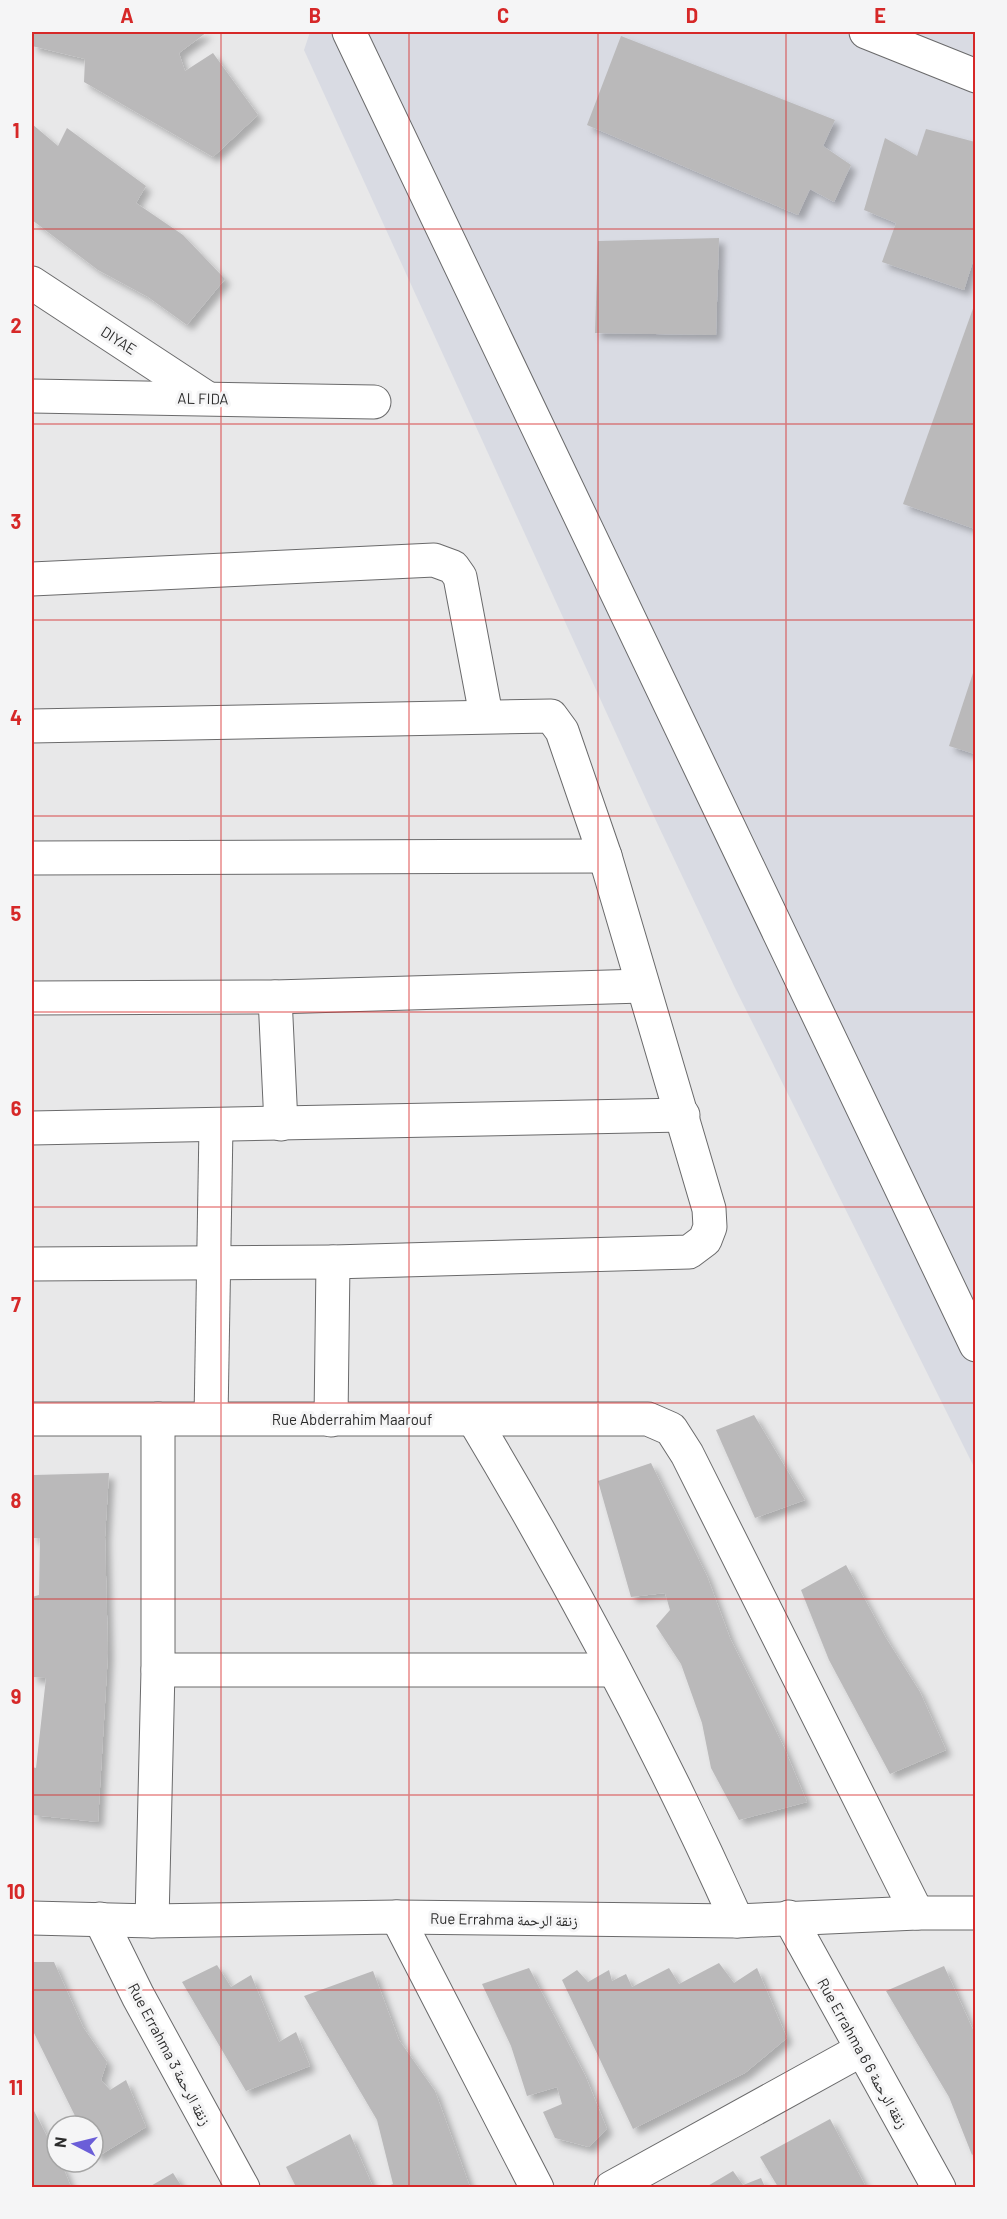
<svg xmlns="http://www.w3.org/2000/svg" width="1007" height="2219" font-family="Barlow,'Noto Naskh Arabic',sans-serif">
<defs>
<filter id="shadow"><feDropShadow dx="5.5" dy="5.5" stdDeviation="3" flood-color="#0004"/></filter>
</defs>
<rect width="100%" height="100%" fill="#e8e8e9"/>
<path fill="#d9dbe3" d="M310,32H975V1469L735,988L650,808L304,50Z"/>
<g fill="#bab9ba" filter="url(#shadow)">
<path d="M32,32H207L179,53L185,71L213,53L258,115L213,157L84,82L85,59L32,46Z"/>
<path d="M621,36L835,120L823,146L851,165L834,202L810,189L798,215L587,125Z"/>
<path d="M32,124L58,146L67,128L146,186L136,203L183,235L225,279L187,325L148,297L98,270L32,220Z"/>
<path d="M926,129L975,142V255L964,290L882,262L896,223L864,210L885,138L917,156Z"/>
<path d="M719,238L716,335L595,333L598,241Z"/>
<path d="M975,303V529L903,504Z"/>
<path d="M975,667V754L949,746Z"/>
<path d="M754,1415L805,1500L755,1518L716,1430Z"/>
<path d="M651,1463L707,1576L730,1638L783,1745L807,1802L739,1820L711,1768L702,1723L681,1664L656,1626L670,1610L665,1593L631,1597L598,1481Z"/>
<path d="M109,1473L105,1537L108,1653L98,1822L32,1815V1767L36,1768L46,1678L32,1677V1597L39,1595L40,1538H32L34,1475Z"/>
<path d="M846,1565L886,1638L920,1692L946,1750L890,1774L829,1660L801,1590Z"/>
<path d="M32,1962H54L83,2027L107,2062L101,2080L110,2090L126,2080L146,2127L97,2157L93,2150V2126H80L32,2029Z"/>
<path d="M719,1963L734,1983L757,1968L787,2038L745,2073L633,2129L562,1980L577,1970L588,1982L609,1970L612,1981L626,1974L632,1987L669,1968L679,1984Z"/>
<path d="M217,1965L231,1987L251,1975L279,2042L296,2032L310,2066L246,2091L182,1982Z"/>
<path d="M944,1966L975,2034V2153L972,2155L949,2097L886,1991Z"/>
<path d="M529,1968L585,2075L607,2129L589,2147L555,2138L543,2112L562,2104L557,2087L527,2096L511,2046L482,1984Z"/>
<path d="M373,1971L399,2040L435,2091L470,2187H385L393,2184L377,2120L304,1996Z"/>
<path d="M32,2107L57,2156V2162H60L65,2172L71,2187H32Z"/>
<path d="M830,2119L866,2187H778L760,2157Z"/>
<path d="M350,2134L373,2187H296L286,2167Z"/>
<path d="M733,2171L743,2185L761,2178L765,2187H706Z"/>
<path d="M173,2173L182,2187H149Z"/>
</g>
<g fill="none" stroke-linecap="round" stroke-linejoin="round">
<defs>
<g id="minor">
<path d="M349,32L976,1345"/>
<path d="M866,32L976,76"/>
<path d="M32,283L207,398"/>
<path d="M32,396L374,402"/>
<path d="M32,579L434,560L453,567L460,577L486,715"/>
<path d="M32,726L551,716L562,731L605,856L709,1209L710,1227L705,1240L689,1252L333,1262L32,1264"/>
<path d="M32,858L605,856"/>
<path d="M275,997L281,1124"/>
<path d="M32,998L275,997L642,986"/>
<path d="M32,1128L683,1115"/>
<path d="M211,1418L216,1126"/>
<path d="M32,1419H648L671,1429L687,1454L917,1913"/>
<path d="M331,1420L333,1262"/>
<path d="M474,1420C571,1582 660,1749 737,1921"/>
<path d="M158,1670H614"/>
<path d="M397,1917L537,2188"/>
<path d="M789,1917L939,2188"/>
<path d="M32,1918L152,1921L397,1917L737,1921L917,1913H976"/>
<path d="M100,1919L138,1996L243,2188"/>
<path d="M152,1921L158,1670V1419"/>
<path d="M611,2188L861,2050"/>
</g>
</defs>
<use href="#minor" stroke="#6a6a6b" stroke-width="35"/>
<use href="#minor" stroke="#fff" stroke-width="33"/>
</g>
<path fill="none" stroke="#d62828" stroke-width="1.5" stroke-opacity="0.55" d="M221,32V2188M409,32V2188M598,32V2188M786,32V2188M32,229H976M32,424H976M32,620H976M32,816H976M32,1012H976M32,1207H976M32,1403H976M32,1599H976M32,1795H976M32,1990H976"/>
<g text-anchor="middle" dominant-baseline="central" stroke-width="6" stroke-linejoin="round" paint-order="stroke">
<g font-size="15" fill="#2c2c2c" stroke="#f5f5f6">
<text transform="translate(119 340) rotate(33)">DIYAE</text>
<text transform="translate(203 398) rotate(1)">AL FIDA</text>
<text x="352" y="1419">Rue Abderrahim Maarouf</text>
<text transform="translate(504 1919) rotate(1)">Rue Errahma زنقة الرحمة</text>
<text transform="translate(863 2053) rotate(61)">Rue Errahma 6 6 زنقة الرحمة</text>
<text transform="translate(170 2054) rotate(62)">Rue Errahma 3 زنقة الرحمة</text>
</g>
</g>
<rect width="1007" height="2219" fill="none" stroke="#f5f5f6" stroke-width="66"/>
<g transform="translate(75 2144) rotate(277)"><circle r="28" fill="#f5f5f6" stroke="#a5a5a5" stroke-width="1.5"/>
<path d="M0-4.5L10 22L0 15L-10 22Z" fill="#6b5ed8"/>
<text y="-9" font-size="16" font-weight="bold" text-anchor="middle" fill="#2c2c2c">N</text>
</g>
<rect x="33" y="33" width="941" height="2153" fill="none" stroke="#d62828" stroke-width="2"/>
<g font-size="20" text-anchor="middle" font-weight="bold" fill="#d62828">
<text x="127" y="23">A</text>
<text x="315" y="23">B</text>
<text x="503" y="23">C</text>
<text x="692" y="23">D</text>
<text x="880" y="23">E</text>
<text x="16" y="138">1</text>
<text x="16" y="333">2</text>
<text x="16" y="529">3</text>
<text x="16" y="725">4</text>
<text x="16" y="921">5</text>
<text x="16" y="1116">6</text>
<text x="16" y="1312">7</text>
<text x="16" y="1508">8</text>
<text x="16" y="1704">9</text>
<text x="16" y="1899">10</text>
<text x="16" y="2095">11</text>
</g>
</svg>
